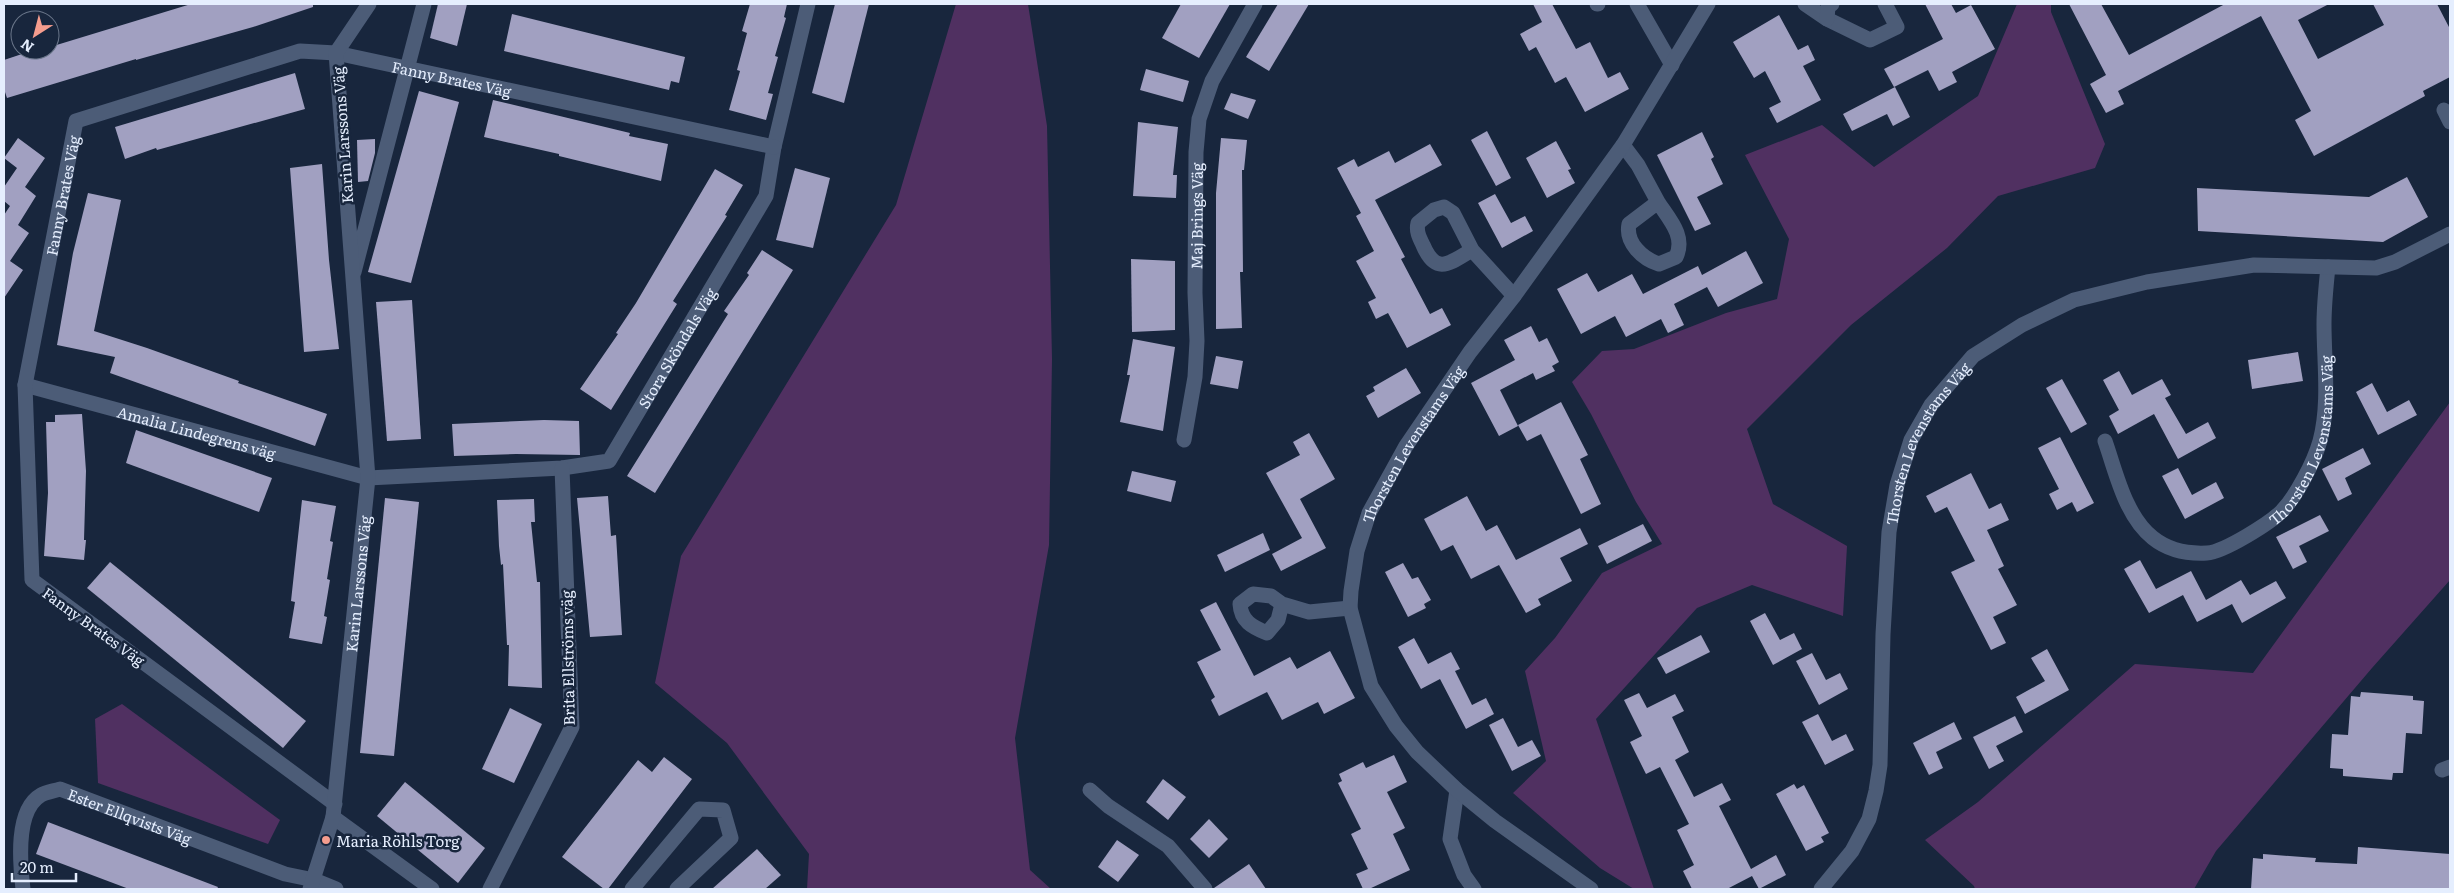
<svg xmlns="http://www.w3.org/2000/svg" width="2454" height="893" font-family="Literata,serif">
<rect width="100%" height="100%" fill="#18263d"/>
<g fill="#503061">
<path d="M956,4H1028L1047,126L1052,359L1049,545L1015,738L1030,870L1051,889H807L809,854L727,743L655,683L681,556L896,205Z"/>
<path d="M2017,4H2051V12L2105,144L2095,168L1998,196L1947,248L1851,325L1747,429L1773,504L1847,546L1843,616L1752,585L1697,608L1596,719L1654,889H1634L1600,868L1513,793L1546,761L1525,671L1555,638L1602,573L1662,544L1636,502L1591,414L1572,382L1602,351L1634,349L1726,313L1777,299L1789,239L1745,155L1822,125L1874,167L1978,96Z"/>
<path d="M2450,402V580L2372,668L2216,851L2194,889H1975L1974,886L1925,840L1978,802L2135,664L2253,673Z"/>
<path d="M122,704L280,820L268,844L98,783L95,719Z"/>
</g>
<g fill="#a1a0c1">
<path d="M191,4H313V7L253,27L136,60V59L7,98L4,89V60L34,50H50V47Z"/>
<path d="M438,4H467L457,46L430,38Z"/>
<path d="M750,4H787L784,17L786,18L775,56L778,57L768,93L773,94L766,120L729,110L740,71L737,70L747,33L742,31Z"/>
<path d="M835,4H869L844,103L812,93Z"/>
<path d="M1181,4H1230L1199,58L1162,38Z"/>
<path d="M1278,4H1309L1269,71L1246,57Z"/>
<path d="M1533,4H1552L1576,49L1590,42L1608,78L1620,72L1629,89L1585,112L1566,77L1555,83L1536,47L1529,51L1520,34L1542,22Z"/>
<path d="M1925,4H1951L1956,13L1971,5L1995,49L1952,72L1957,82L1939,91L1928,70L1894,87L1884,69L1943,39Z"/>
<path d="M2069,4H2101L2129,55L2225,4H2329L2298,20L2318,59L2384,25L2373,4H2437L2450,29V77L2423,91L2425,96L2314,156L2295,120L2311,111L2261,16L2118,91L2124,104L2106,113L2090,84L2106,75Z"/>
<path d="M512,14L685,57L679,83L671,81L669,90L504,51Z"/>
<path d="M1779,15L1798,50L1808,45L1815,60L1803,66L1821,100L1777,123L1769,108L1781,102L1765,71L1754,78L1733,42Z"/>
<path d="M1146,69L1189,81L1183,102L1140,90Z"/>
<path d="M295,73L305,109L157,150L156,148L125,159L115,127Z"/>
<path d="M1895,87L1910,117L1893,126L1887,114L1852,131L1843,114Z"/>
<path d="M419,91L459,102L411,283L368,272Z"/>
<path d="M1231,93L1256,100L1248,119L1224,109Z"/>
<path d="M493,100L630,133L629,136L668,144L661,181L559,156V154L484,137Z"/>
<path d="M1138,122L1178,127L1173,175H1177L1176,198L1133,196Z"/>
<path d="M1487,131L1511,178L1496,186L1471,140Z"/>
<path d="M1702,132L1714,157L1711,159L1723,184L1697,197L1711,224L1695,231L1657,155Z"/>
<path d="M18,138L45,158L25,187L36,196L18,225L29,233L10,261L23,270L4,298V215L10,206L4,201V187L17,168L4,158Z"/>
<path d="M1221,138L1247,140L1244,170H1242L1243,272H1240L1242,328L1216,329V193Z"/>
<path d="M375,139V153L368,181L358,182L357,140Z"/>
<path d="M1556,141L1571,169L1568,170L1575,183L1547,198L1526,158Z"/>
<path d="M1430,144L1442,165L1375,200L1405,257L1401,259L1430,314L1442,308L1451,325L1407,348L1388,313L1376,319L1368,302L1376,298L1356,261L1374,251L1356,216L1361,213L1337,168L1354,159L1358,167L1389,151L1395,163Z"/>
<path d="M322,164L329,260L339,349L304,352L290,168Z"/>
<path d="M795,168L830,178L813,248L776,240Z"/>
<path d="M715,169L743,185L725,215L727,216L673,301L677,304L611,410L580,389L618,334L616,333L636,303Z"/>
<path d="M2407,177L2428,217L2383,242L2198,231L2197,188L2369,197Z"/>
<path d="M88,193L121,200L94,331L147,348L239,381L238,383L327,414L315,446L110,373L115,357L57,345L73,253Z"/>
<path d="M1495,194L1511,223L1525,216L1533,231L1502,248L1478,203Z"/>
<path d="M762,250L793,270L655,493L627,476L728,314L724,311L749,275L747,273Z"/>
<path d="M1746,251L1763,283L1718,307L1707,287L1674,304L1684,325L1668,333L1661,319L1626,337L1615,316L1581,334L1557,289L1587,273L1598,292L1632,274L1643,294L1698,266L1702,275Z"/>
<path d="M1131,259L1175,261V330L1132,332Z"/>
<path d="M412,300L421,439L387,441L376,302Z"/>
<path d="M1531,326L1539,342L1547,338L1559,362L1552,366L1555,371L1536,380L1533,373L1500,390L1518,426L1499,436L1471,383L1515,360L1504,340Z"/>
<path d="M1133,339L1175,347L1163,431L1120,422L1130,375H1127Z"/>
<path d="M2298,352L2303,381L2252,389L2248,360Z"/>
<path d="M1216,356L1243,361L1238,389L1210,384Z"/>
<path d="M1406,368L1421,393L1378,418L1366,396L1375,391L1373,387Z"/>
<path d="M2119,371L2132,395L2162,379L2171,395L2165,398L2186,434L2208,422L2216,438L2178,459L2154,414L2118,434L2109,416L2119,410L2103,380Z"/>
<path d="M2062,379L2087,424L2071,433L2046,388Z"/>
<path d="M2372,383L2387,412L2409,400L2417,415L2378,435L2356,392Z"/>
<path d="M1561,402L1588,455L1580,459L1601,504L1581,514L1541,434L1527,441L1518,425Z"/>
<path d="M82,414L86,471L84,540H86L84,560L44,556L48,493L46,422H55V415Z"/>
<path d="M544,420L579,421L580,455L516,454L454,456L452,424Z"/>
<path d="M136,430L272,478L259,512L126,463Z"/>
<path d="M1309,433L1335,479L1300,499L1326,548L1281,571L1272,554L1302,538L1266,473L1300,455L1293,442Z"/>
<path d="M2060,437L2094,503L2077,512L2072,502L2057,510L2049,494L2059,489L2038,448Z"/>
<path d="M2363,448L2371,464L2345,478L2352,494L2338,501L2322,469Z"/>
<path d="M2178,468L2192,495L2216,482L2224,498L2185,519L2162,476Z"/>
<path d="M1132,471L1176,481L1171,502L1127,491Z"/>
<path d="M1971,473L1989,509L2001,503L2009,520L1987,530L2004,566L1998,569L2017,605L1993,617L2006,643L1991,650L1951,572L1975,561L1947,507L1935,513L1926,496Z"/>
<path d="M608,496L611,536L616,535L622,635L590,637L577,498Z"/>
<path d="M1467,496L1486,531L1497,525L1516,560L1580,528L1588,544L1560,558L1572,581L1538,599L1541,605L1526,613L1499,565L1471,579L1453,545L1441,551L1424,519Z"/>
<path d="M385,498L419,502L394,756L360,753Z"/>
<path d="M534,499L535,522H531L537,582H540L542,688L508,686L509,645H507L503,564L501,565L499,546L497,500Z"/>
<path d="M302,500L336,506L330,541L333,542L327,579L330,580L324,616L327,617L322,644L289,638L295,602L291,601Z"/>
<path d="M2320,515L2329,531L2299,546L2307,562L2293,569L2276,537Z"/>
<path d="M1643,524L1652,541L1607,564L1598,546Z"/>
<path d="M1263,533L1270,550L1225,572L1217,555Z"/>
<path d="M2140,560L2156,589L2191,571L2206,600L2241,580L2250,595L2276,581L2286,598L2242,623L2232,604L2197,622L2183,595L2149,613L2124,569Z"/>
<path d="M110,562L306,721L283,748L87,588Z"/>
<path d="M1403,563L1412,579L1418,577L1431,600L1424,604L1426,608L1408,617L1385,572Z"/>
<path d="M1216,602L1254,676L1290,657L1297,669L1330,651L1355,698L1324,714L1318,702L1282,720L1267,692L1219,716L1211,700L1215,697L1197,662L1221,650L1200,610Z"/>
<path d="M1765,613L1780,640L1794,633L1802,649L1773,665L1750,621Z"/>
<path d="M1701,635L1710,652L1666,674L1657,658Z"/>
<path d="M1414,638L1428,664L1451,652L1460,669L1455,671L1472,705L1486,698L1494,714L1466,729L1440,679L1421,689L1398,647Z"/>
<path d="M2047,649L2069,690L2025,714L2016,697L2045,681L2031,658Z"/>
<path d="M1812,653L1826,680L1840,673L1848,689L1819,705L1796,661Z"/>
<path d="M2361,692L2413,696V700L2424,701L2422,734L2406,733L2403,773H2393L2392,780L2343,776V769L2330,768L2332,734L2348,735L2351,696L2360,697Z"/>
<path d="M1639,693L1647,708L1675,694L1684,711L1672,717L1689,752L1675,760L1694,797L1722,783L1731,800L1719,806L1751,869L1776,855L1786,875L1759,889L1752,876L1727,889H1692L1683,871L1694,865L1677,830L1689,824L1660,767L1646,774L1630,742L1642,736L1624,700Z"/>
<path d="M510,708L542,724L514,783L482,769Z"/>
<path d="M1818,714L1832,741L1846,734L1854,750L1825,765L1802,722Z"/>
<path d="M2015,716L2023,732L1996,746L2004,761L1989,769L1973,737Z"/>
<path d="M1503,718L1518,747L1532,740L1541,756L1512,771L1489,725Z"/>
<path d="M1954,722L1962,739L1936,752L1943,768L1929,775L1913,743Z"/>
<path d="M1394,755L1407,782L1387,792L1405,828L1393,834L1410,870L1369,889H1363L1356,874L1368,869L1351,834L1361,829L1338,783L1342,781L1339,774L1363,762L1366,768Z"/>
<path d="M664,757L692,779L608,889H604L562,857L638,760L652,772Z"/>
<path d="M1163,779L1186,797L1168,820L1146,802Z"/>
<path d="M405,782L485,848L458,883L377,816Z"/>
<path d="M1794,784L1797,789L1804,785L1829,833L1821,837L1824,842L1806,851L1776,794Z"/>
<path d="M1209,819L1228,839L1209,858L1190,839Z"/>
<path d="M48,822L218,887L217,889H129L36,854Z"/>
<path d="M1117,840L1139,855L1118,882L1098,867Z"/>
<path d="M2358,847L2450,854V889H2251L2253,858L2263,859V854L2316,858L2315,862L2357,864Z"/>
<path d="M757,849L781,875L765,889H712Z"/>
<path d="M1249,864L1266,889H1214V888Z"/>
</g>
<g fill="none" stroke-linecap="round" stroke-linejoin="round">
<g stroke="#4c5c77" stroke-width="15">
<path d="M1597,4H1598"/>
<path d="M1637,4L1672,65"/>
<path d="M1805,4L1827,19L1870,40L1897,27L1885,4"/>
<path d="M1827,19L1828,7L1832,4"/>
<path d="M2444,110L2450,122"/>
<path d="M1623,145L1638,165L1658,202L1629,224C1625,243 1643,259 1659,264L1676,257C1686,236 1669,219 1658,202"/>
<path d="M1472,250C1450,263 1436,276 1423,245C1419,237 1416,231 1418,223L1434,210L1444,207L1453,213L1472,250L1514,296"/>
<path d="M354,272L424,4"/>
<path id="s1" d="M25,385L368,478L562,468L609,461L766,196L774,147L808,4"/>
<path id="s2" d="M1184,440L1195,377L1197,341L1195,293L1196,152L1199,119L1212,81L1255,4"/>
<path id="s3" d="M2105,441C2116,472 2125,516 2153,538C2168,550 2188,554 2207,553C2224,552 2270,523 2282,511C2297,495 2314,462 2320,441C2330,403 2324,363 2324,324C2324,305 2326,286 2328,267"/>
<path d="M1282,604L1278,620L1267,633C1252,627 1241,621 1240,604L1253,594L1271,596L1282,604L1309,612L1350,608"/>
<path d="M2442,770L2450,767"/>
<path d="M1090,790L1108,806L1168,846L1205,889"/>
<path d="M1457,790L1450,839L1464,875L1474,889"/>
<path id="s4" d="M335,804L32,580L25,385L76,121L300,51L336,53L774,147"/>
<path d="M333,817L432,889"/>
<path id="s5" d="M23,889C20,863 15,810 41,795C46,792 54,791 60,789L285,874L314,880L336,889"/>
<path d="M490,889L572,727L562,468"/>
<path d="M632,889L699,809L723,810L731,838L677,889"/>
<path id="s6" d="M1591,889L1495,821L1457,790L1417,752L1396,726L1371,686L1350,608L1351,591L1357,551L1369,513L1406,446L1470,352L1514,296L1623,145L1708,4"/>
<path id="s7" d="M1821,889L1852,851L1869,819L1876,791L1880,765L1883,634L1889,532L1897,485L1911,440L1931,405L1973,356L2022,325L2074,300L2147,282L2254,265L2376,268L2395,262L2450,234"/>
</g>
<path stroke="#4c5c77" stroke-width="15" id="s8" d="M310,889L333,817L368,478L336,53L369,4"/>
</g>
<circle fill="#f59d8e" stroke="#18263d" stroke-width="2" cx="326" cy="840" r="5"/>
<g text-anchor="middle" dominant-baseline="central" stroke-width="5" stroke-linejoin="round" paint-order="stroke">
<g font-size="15" fill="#e5eefe" stroke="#18263d">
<text stroke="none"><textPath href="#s4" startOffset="1230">Fanny Brates Väg</textPath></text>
<text transform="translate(342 135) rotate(-94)">Karin Larssons Väg</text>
<text stroke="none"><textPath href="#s4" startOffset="765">Fanny Brates Väg</textPath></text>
<text stroke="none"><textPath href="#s2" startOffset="225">Maj Brings Väg</textPath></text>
<text stroke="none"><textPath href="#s1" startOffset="729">Stora Sköndals Väg</textPath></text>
<text stroke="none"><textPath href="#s1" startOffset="178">Amalia Lindegrens väg</textPath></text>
<text stroke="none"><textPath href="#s3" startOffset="329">Thorsten Levenstams Väg</textPath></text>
<text stroke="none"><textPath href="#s6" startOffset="562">Thorsten Levenstams Väg</textPath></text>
<text stroke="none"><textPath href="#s7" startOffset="472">Thorsten Levenstams Väg</textPath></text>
<text stroke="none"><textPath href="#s8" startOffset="310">Karin Larssons Väg</textPath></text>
<text transform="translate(94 626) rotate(36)">Fanny Brates Väg</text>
<text transform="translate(567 658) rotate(-91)">Brita Ellströms väg</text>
<text stroke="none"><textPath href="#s5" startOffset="195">Ester Ellqvists Väg</textPath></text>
</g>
<g font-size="15" fill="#e5eefe" stroke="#18263d" text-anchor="start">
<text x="336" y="840">Maria Röhls Torg</text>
</g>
</g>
<rect width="2454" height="893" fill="none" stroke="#e5eefe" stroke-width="10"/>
<g transform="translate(35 35) rotate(216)"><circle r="24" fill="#18263d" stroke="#6a768a"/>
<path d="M0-4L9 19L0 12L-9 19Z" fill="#f59d8e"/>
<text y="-8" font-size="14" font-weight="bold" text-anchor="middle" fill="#e5eefe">N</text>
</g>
<path d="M12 873v8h64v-8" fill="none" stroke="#e5eefe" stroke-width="2.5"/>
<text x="20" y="873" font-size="15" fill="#e5eefe" stroke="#18263d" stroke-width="4" paint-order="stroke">20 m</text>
</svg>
